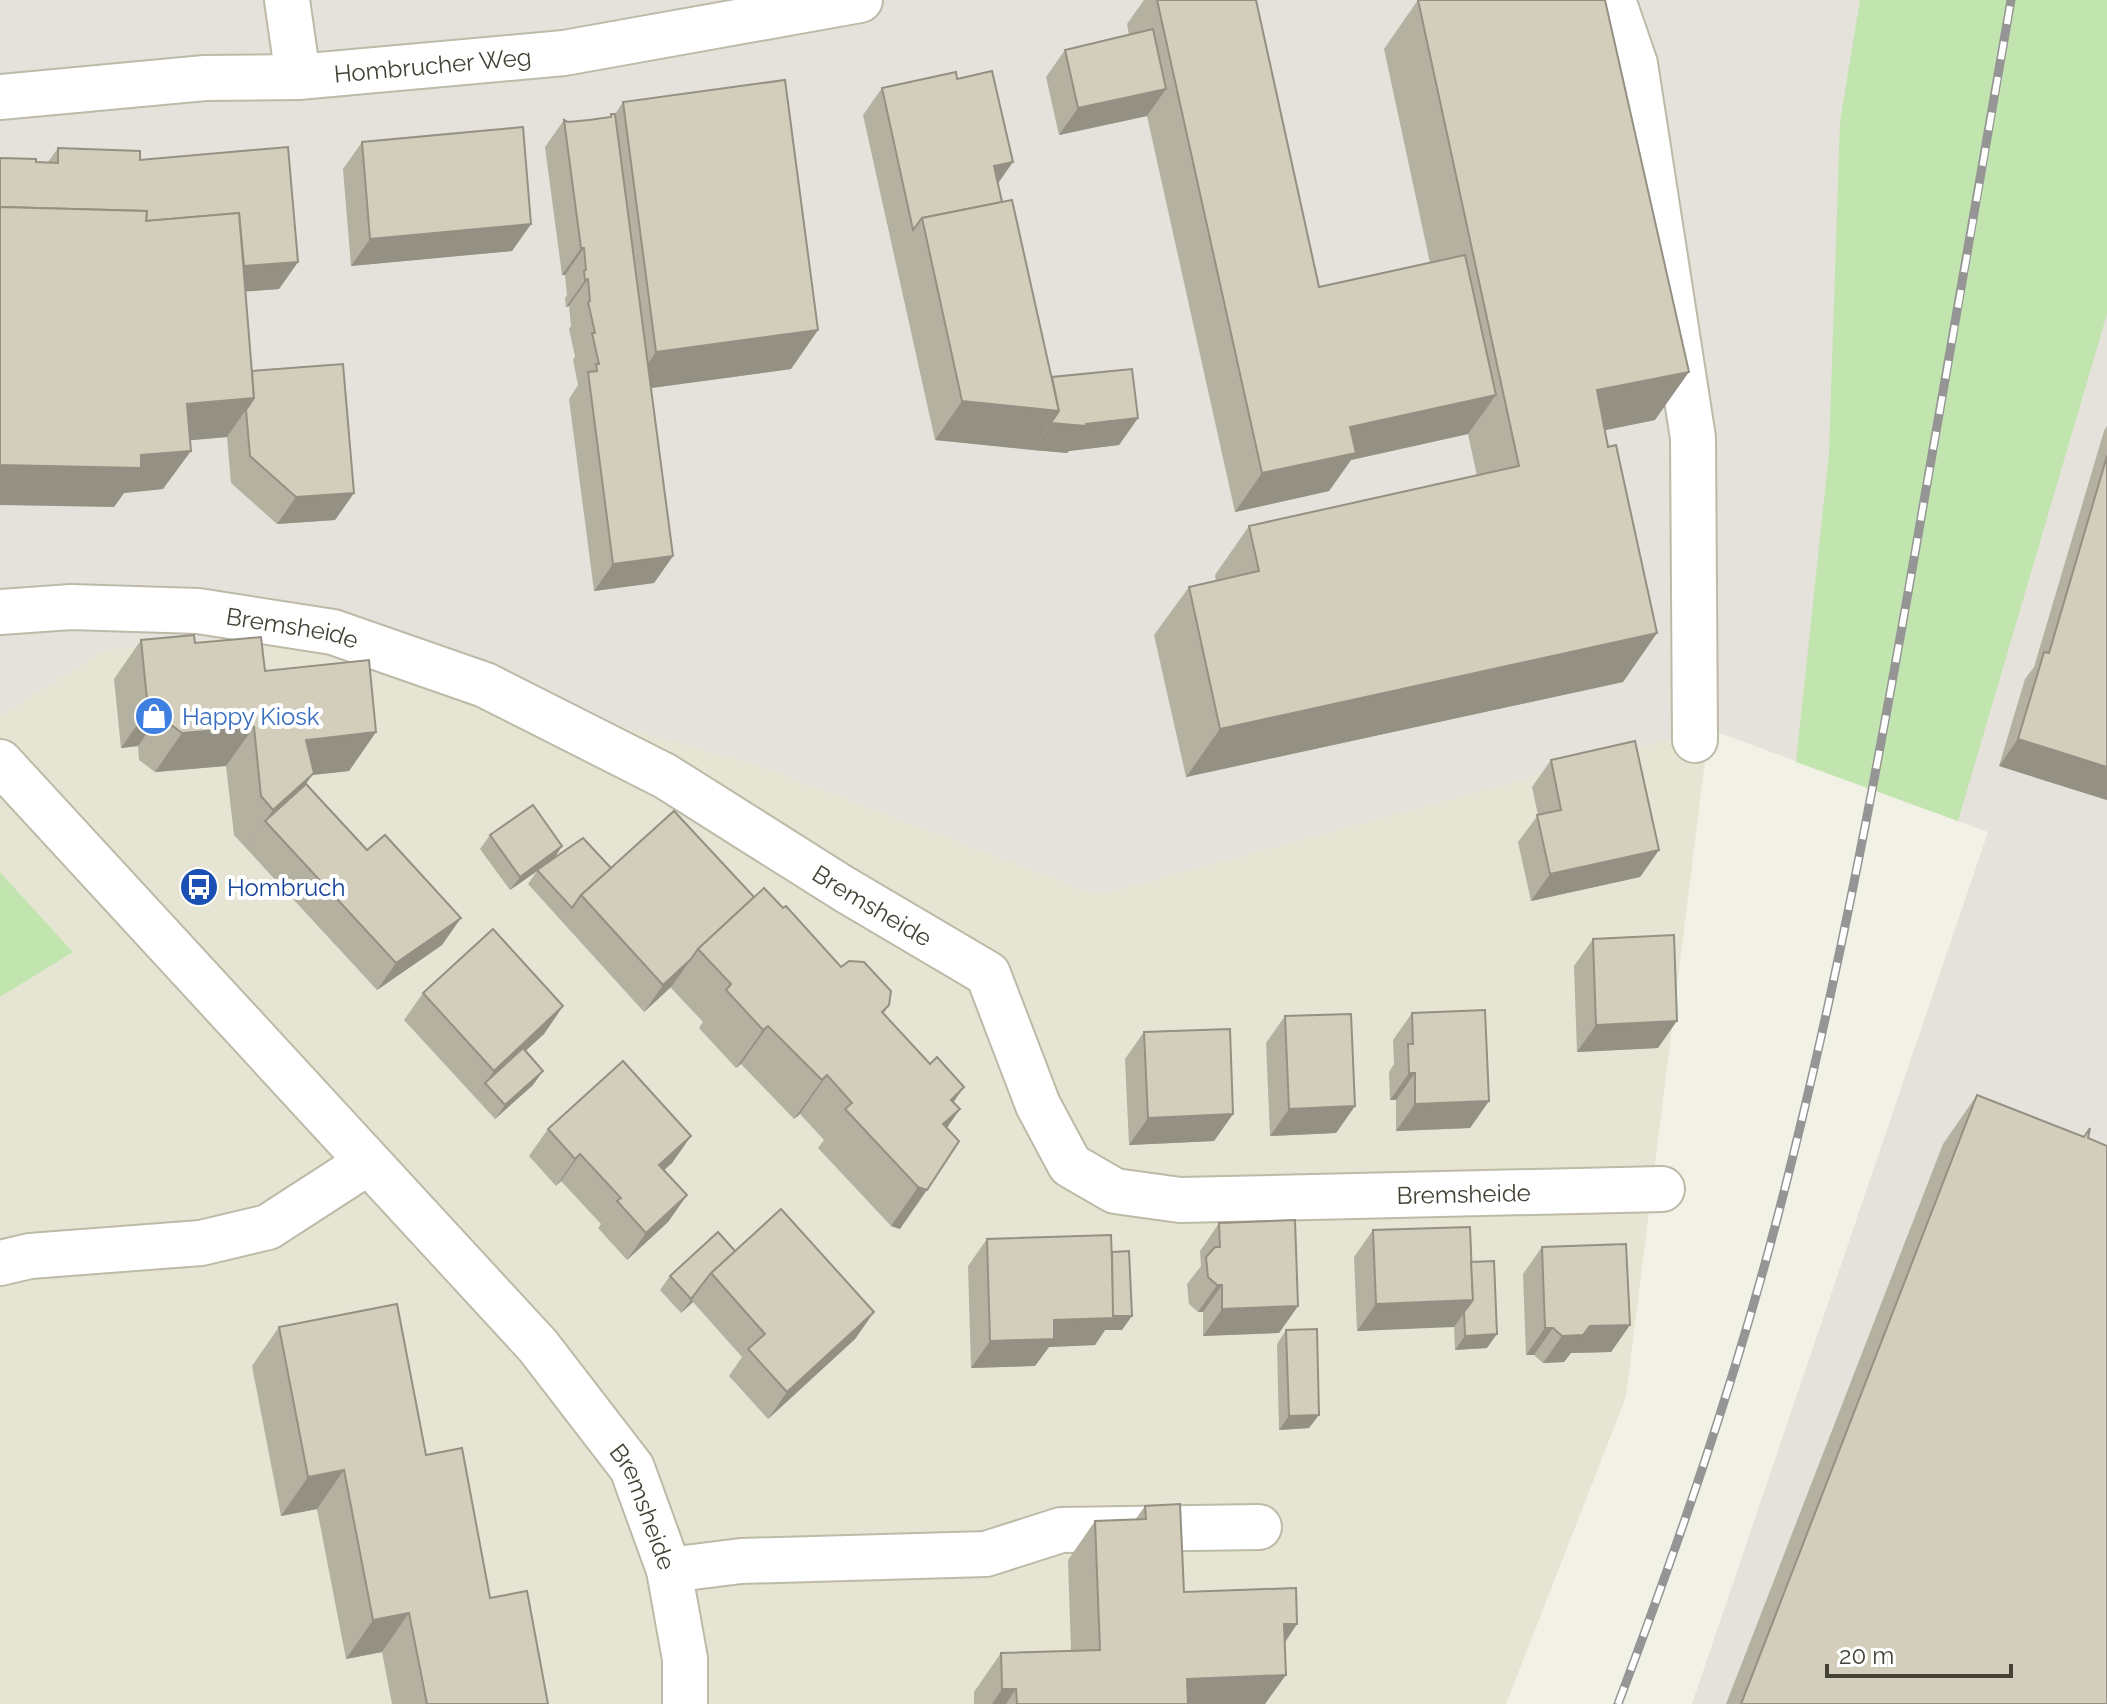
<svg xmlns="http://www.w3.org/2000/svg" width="2107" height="1704" font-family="Raleway,sans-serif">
<rect width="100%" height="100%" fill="#f2f1e5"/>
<path fill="#e6e4d3" d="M286,632L757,765L1098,895L1709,729L1626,1397L1506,1704H0V997L73,952L0,872V716L105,650Z"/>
<path fill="#e4e2da" d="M0,0H2107V1704H1692L1988,832L1709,729L1098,895L757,765L286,632L105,650L0,716Z"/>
<g fill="#c2e5af">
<path d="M1860,0H2107V314L1958,821L1796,762L1829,453L1840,121Z"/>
<path d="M0,872L73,952L0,997Z"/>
</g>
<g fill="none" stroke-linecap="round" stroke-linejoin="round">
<defs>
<g id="minor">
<path d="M287,0L298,77"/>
<path d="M1613,0L1635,64L1693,438L1695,740"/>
<path id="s1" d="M0,97L205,78L298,77L564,53L860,0"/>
<path id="s2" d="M0,612L71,607L198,611L333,632L485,685L665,776L844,889L988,974L1038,1105L1070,1165L1115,1191L1180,1200L1662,1189"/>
<path id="s3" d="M0,762L538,1346L632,1468L669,1570L685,1659V1704"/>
<path d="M0,1263L30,1256L201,1243L268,1227L367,1163"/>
<path d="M669,1570L741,1561L986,1554L1061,1530L1259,1527"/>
</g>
</defs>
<use href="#minor" stroke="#bdbaa8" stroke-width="48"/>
<use href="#minor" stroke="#fff" stroke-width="44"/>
<defs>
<path id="rail" d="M1618,1704C1678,1545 1734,1384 1777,1219C1835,997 1877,772 1916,547C1948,364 1980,182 2011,0"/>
</defs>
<use href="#rail" stroke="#959595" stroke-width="9"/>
<use href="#rail" stroke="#fff" stroke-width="6" stroke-dasharray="18" stroke-linecap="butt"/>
</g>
<g fill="#b5b1a1">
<path d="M1144,0H1256L1319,287L1430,263L1384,49L1418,0L1655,420L1605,430L1657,633L1623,682L1186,777L1154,635L1189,587L1216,581L1215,575L1249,526L1477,476L1468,434L1351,460L1329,491L1235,512L1147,116L1059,135L1046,77L1065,50L1129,35L1127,24Z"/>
<path d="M957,79L998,183L1052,377L1138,418L1119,445L1069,451L1067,453L935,440L863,115L882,88Z"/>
<path d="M623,102L818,330L791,369L651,388L673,556L654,583L594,591L569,399L578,385L573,360L575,356L569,329L571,326L569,306L566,307L565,298L567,295L565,275H562L545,147L564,120L568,122L609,117L611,114H615Z"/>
<path d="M362,142L531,224L512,251L351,266L343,169Z"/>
<path d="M58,148L140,160L298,262L279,289L246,291L252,371L354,493L335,520L277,524L231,483L227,437L190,440L163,489L124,493L114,507L36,162H48Z"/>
<path d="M2107,426V800L1999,766L2025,679L2034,667L2104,431Z"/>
<path d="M141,640L195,643L265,671L376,732L349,771L312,775L306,784L442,945L377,990L234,835L226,766L155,772L139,760L138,746L121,748L114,679Z"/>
<path d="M1551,760L1659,850L1640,877L1531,901L1518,842L1538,815L1532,787Z"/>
<path d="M490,835L562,846L553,860L611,868L754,897L889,1005L884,1013L954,1102L947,1128L900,1229L891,1226L818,1148L824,1140L800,1114L794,1119L741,1064L736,1068L699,1028L703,1022L671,988L672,986L644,1012L528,884L537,871L510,890L480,849Z"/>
<path d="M1593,939L1658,1048L1577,1052L1574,966Z"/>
<path d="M423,993L563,1006L544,1034L525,1051L533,1085L495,1119L404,1020Z"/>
<path d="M1412,1013L1489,1101L1470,1128L1396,1131V1100H1390L1389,1072L1394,1064L1393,1040Z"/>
<path d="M1285,1016L1355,1106L1336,1133L1270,1136L1266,1043Z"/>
<path d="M1144,1032L1233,1114L1214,1141L1129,1145L1125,1059Z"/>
<path d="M1977,1095L2088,1138L2107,1704H1726L1943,1144Z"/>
<path d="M548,1129L691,1136L672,1163L664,1170L687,1195L668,1222L627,1260L598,1228L601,1224L561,1181L556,1186L529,1156Z"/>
<path d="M1219,1223L1298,1306L1279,1333L1203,1336V1312H1198L1189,1304L1187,1284L1201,1266L1200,1251Z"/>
<path d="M1373,1230L1471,1262L1487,1348L1455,1350L1454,1326L1357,1331L1354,1257Z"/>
<path d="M987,1239L1112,1252L1122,1330H1105L1095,1345L1049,1347L1035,1366L971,1368L968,1266Z"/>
<path d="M1542,1247L1630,1325L1611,1352L1571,1353L1564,1362L1543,1363L1534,1355H1526L1523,1274Z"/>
<path d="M735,1251L874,1312L855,1339L768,1419L729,1376L742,1357L693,1302L681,1313L660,1290L670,1276Z"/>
<path d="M279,1327L426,1455L490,1598L548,1704H392L382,1652L346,1659L317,1509L281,1516L252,1366Z"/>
<path d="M1286,1330L1309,1428L1279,1430L1277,1344Z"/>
<path d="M1145,1506L1184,1592L1297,1624L1285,1643L1265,1704H974V1692L1001,1653L1071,1651L1068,1560L1095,1521L1135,1520Z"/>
</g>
<g fill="#949083">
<path d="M1166,89L1147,116L1059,135L1078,108Z"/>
<path d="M1013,162L994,189V166Z"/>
<path d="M531,224L512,251L351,266L370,239Z"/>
<path d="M581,248H584L565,275H562Z"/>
<path d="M298,262L279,289L216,294L234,267Z"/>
<path d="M588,279L569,306L566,307L585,280Z"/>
<path d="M818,330L791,369L629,391L656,352Z"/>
<path d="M1689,372L1655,420L1562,439L1597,390Z"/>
<path d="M1496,395L1468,434L1351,460L1329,491L1235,512L1262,473L1350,427Z"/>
<path d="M254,398L227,437L160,443L187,404Z"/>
<path d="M962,401L1059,411L1032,450L935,440Z"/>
<path d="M1138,418L1119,445L1069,451L1067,453L1032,450L1051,423L1086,424Z"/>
<path d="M191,451L163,489L124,493L114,507L0,505V465Z"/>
<path d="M354,493L335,520L277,524L296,497Z"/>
<path d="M673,556L654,583L594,591L613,564Z"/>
<path d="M1657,633L1623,682L1186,777L1220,729Z"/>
<path d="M165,708L138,746L121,748L148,709Z"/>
<path d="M254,727L226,766L155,772L182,733Z"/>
<path d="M376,732L349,771L312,775L287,811L265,821L246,848L273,810L306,740Z"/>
<path d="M2018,739L2107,767V800L1999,766Z"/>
<path d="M562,846L553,860L510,890L520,877Z"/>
<path d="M1659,850L1640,877L1531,901L1550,874Z"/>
<path d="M461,918L442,945L377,990L396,963Z"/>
<path d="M691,959L672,986L644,1012L663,985Z"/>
<path d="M563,1006L544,1034L487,1086L485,1083L475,1098L494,1071Z"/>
<path d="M1677,1021L1658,1048L1577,1052L1596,1025Z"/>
<path d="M768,1026L741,1064L736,1068L763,1030Z"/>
<path d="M543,1071L533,1085L495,1119L505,1105Z"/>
<path d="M1409,1073H1415L1396,1100H1390Z"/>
<path d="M827,1075L800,1114L794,1119L822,1080Z"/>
<path d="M964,1087L937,1126L951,1100Z"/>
<path d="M1489,1101L1470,1128L1396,1131L1415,1104Z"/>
<path d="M1355,1106L1336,1133L1270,1136L1289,1109Z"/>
<path d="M960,1109L933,1148L943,1124Z"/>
<path d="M1233,1114L1214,1141L1129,1145L1148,1118Z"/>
<path d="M691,1136L672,1163L640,1192L659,1165Z"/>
<path d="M580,1154L561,1181L556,1186L575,1159Z"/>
<path d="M918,1187L927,1190L900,1229L891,1226Z"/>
<path d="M687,1195L668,1222L627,1260L646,1233Z"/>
<path d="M1217,1285H1222L1203,1312H1198Z"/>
<path d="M695,1295L692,1300L693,1302L681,1313Z"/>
<path d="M1473,1300L1454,1327L1357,1331L1376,1304Z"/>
<path d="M1298,1306L1279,1333L1203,1336L1222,1309Z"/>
<path d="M874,1312L855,1339L768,1419L787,1392Z"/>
<path d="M1104,1316H1132L1122,1330H1105L1095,1345L1049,1347L1035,1366L971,1368L990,1341L1054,1320Z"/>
<path d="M1630,1325L1611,1352L1571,1353L1564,1362L1543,1363L1562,1336L1590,1326Z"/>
<path d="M1545,1328H1553L1534,1355H1526Z"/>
<path d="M1497,1334L1487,1348L1455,1350L1465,1336Z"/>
<path d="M1319,1415L1309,1428L1279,1430L1289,1416Z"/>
<path d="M344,1470L317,1509L281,1516L308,1477Z"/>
<path d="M409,1613L382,1652L346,1659L373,1620Z"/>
<path d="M1284,1624H1297L1270,1663Z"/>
<path d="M1286,1675L1265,1704H1169L1187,1679Z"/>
<path d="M1002,1689H1016L1006,1704H992Z"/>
</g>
<g fill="#d3cebb" stroke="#949083" stroke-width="2">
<path d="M1157,0H1256L1319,287L1465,255L1496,395L1350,427L1356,453L1262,473Z"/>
<path d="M1418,0H1605L1689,372L1597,390L1608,447L1616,445L1657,633L1220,729L1189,587L1259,571L1249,526L1519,466Z"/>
<path d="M1153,29L1166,89L1078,108L1065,50Z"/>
<path d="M992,71L1013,162L994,166L1002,202L922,218L913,230L882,88L956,72L957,79Z"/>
<path d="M785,80L818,330L656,352L623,102Z"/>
<path d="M611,114H615L673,556L613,564L588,372L597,371L596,364H599L592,333H595L588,302L590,301L588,279L585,280L584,271L586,270L584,248H581L564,120L568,122L589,120L611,117Z"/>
<path d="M523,127L531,224L370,239L362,142Z"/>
<path d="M288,147L298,262L244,266L239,213L146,221L147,211L0,207V158L36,159V162L58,163V148L140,151V160Z"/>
<path d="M1012,200L1059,411L962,401L922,218Z"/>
<path d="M0,207L147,211L146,221L239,213L254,398L187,404L191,451L141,455V468L0,465Z"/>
<path d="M343,364L354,493L296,497L250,456L246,410L254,398L252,371Z"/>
<path d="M1132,369L1138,418L1086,424V426L1051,423L1059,411L1052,377Z"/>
<path d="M2107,456V767L2018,739L2044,652L2049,653Z"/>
<path d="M194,635L195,643L261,637L265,671L369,660L376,732L306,740L314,773L273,810L261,796L254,727L182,733L166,721L165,708L148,709L141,640Z"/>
<path d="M1635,741L1659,850L1550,874L1537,815L1561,810L1551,760Z"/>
<path d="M306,784L367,850L385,835L461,918L396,963L265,821Z"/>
<path d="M533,805L562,846L520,877L490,835Z"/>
<path d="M674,811L754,897L698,949L691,959L663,985L581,895Z"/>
<path d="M583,838L611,868L581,895L572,908L537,870Z"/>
<path d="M764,888L783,908L786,906L841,967L849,961L864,962L891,991L889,1005L882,1012L930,1064L937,1057L964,1087L951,1100L960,1109L943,1124L959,1141L927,1190L918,1187L845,1109L852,1103L827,1075L822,1080L768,1026L763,1030L726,990L731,984L698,949Z"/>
<path d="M493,929L563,1006L494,1071L423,993Z"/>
<path d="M1674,935L1677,1021L1596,1025L1593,939Z"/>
<path d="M1485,1010L1489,1101L1415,1104V1073H1409L1408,1044H1413L1412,1013Z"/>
<path d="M1351,1014L1355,1106L1289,1109L1285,1016Z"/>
<path d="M1230,1029L1233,1114L1148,1118L1144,1032Z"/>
<path d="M523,1048L543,1071L505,1105L485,1083Z"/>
<path d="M623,1061L691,1136L659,1165L687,1195L646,1233L617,1201L621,1198L580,1154L575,1159L548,1129Z"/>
<path d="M1977,1095L2084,1137L2090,1128L2088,1138L2107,1146V1704H1741Z"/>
<path d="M781,1209L874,1312L787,1392L748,1349L765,1334L711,1273Z"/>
<path d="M1295,1220L1298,1306L1222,1309V1285H1217L1208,1277L1206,1257L1215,1247H1220L1219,1223Z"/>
<path d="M1470,1227L1473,1300L1376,1304L1373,1230Z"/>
<path d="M718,1232L735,1251L711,1273L691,1299L670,1276Z"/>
<path d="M1111,1235L1114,1318L1054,1320V1339L990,1341L987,1239Z"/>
<path d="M1626,1244L1630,1325L1590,1326L1583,1335L1562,1336L1553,1328H1545L1542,1247Z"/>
<path d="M1129,1251L1132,1316H1113L1112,1252Z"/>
<path d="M1494,1261L1497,1334L1465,1336L1464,1312L1473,1300L1471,1262Z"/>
<path d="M397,1304L426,1455L462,1448L490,1598L527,1591L548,1704H427L409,1613L373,1620L344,1470L308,1477L279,1327Z"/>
<path d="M1317,1329L1319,1415L1289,1416L1286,1330Z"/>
<path d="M1180,1504L1184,1592L1296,1588L1297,1624H1284L1286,1675L1187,1679L1188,1704H1017L1016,1689H1002L1001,1653L1100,1650L1095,1521L1146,1519L1145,1506Z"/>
</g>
<defs>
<symbol id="shop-disc" viewBox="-11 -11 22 22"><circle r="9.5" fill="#3f7fe0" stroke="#fff"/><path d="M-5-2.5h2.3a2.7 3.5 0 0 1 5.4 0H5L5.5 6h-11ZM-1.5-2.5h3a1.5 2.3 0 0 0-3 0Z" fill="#fff"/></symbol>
<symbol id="bus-disc" viewBox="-11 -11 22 22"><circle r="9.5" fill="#1a4fb4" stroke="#fff"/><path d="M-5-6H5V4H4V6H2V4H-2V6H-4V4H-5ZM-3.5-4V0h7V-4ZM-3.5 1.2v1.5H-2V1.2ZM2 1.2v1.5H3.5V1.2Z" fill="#fff"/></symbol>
</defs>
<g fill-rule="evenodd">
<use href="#shop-disc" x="132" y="694" width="44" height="44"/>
<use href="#bus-disc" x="177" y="865" width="44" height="44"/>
</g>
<g text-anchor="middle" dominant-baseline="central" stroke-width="8" stroke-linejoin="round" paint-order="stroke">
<g font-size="24" fill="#444135" stroke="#fff">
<text stroke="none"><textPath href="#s1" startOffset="434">Hombrucher Weg</textPath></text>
<text stroke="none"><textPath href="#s2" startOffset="294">Bremsheide</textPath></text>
<text stroke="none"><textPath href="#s2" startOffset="942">Bremsheide</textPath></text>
<text stroke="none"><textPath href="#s2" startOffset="1686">Bremsheide</textPath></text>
<text stroke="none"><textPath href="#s3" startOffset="988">Bremsheide</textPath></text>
</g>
<g font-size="24" fill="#366cbe" stroke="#fff" text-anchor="start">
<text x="182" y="716">Happy Kiosk</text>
</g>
<g font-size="24" fill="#164399" stroke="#fff" text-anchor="start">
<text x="227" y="887">Hombruch</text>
</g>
</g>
<path d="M1827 1664v12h184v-12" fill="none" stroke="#444135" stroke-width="4"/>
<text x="1839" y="1664" font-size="24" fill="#444135" stroke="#ffffff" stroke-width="6" paint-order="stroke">20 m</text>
</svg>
